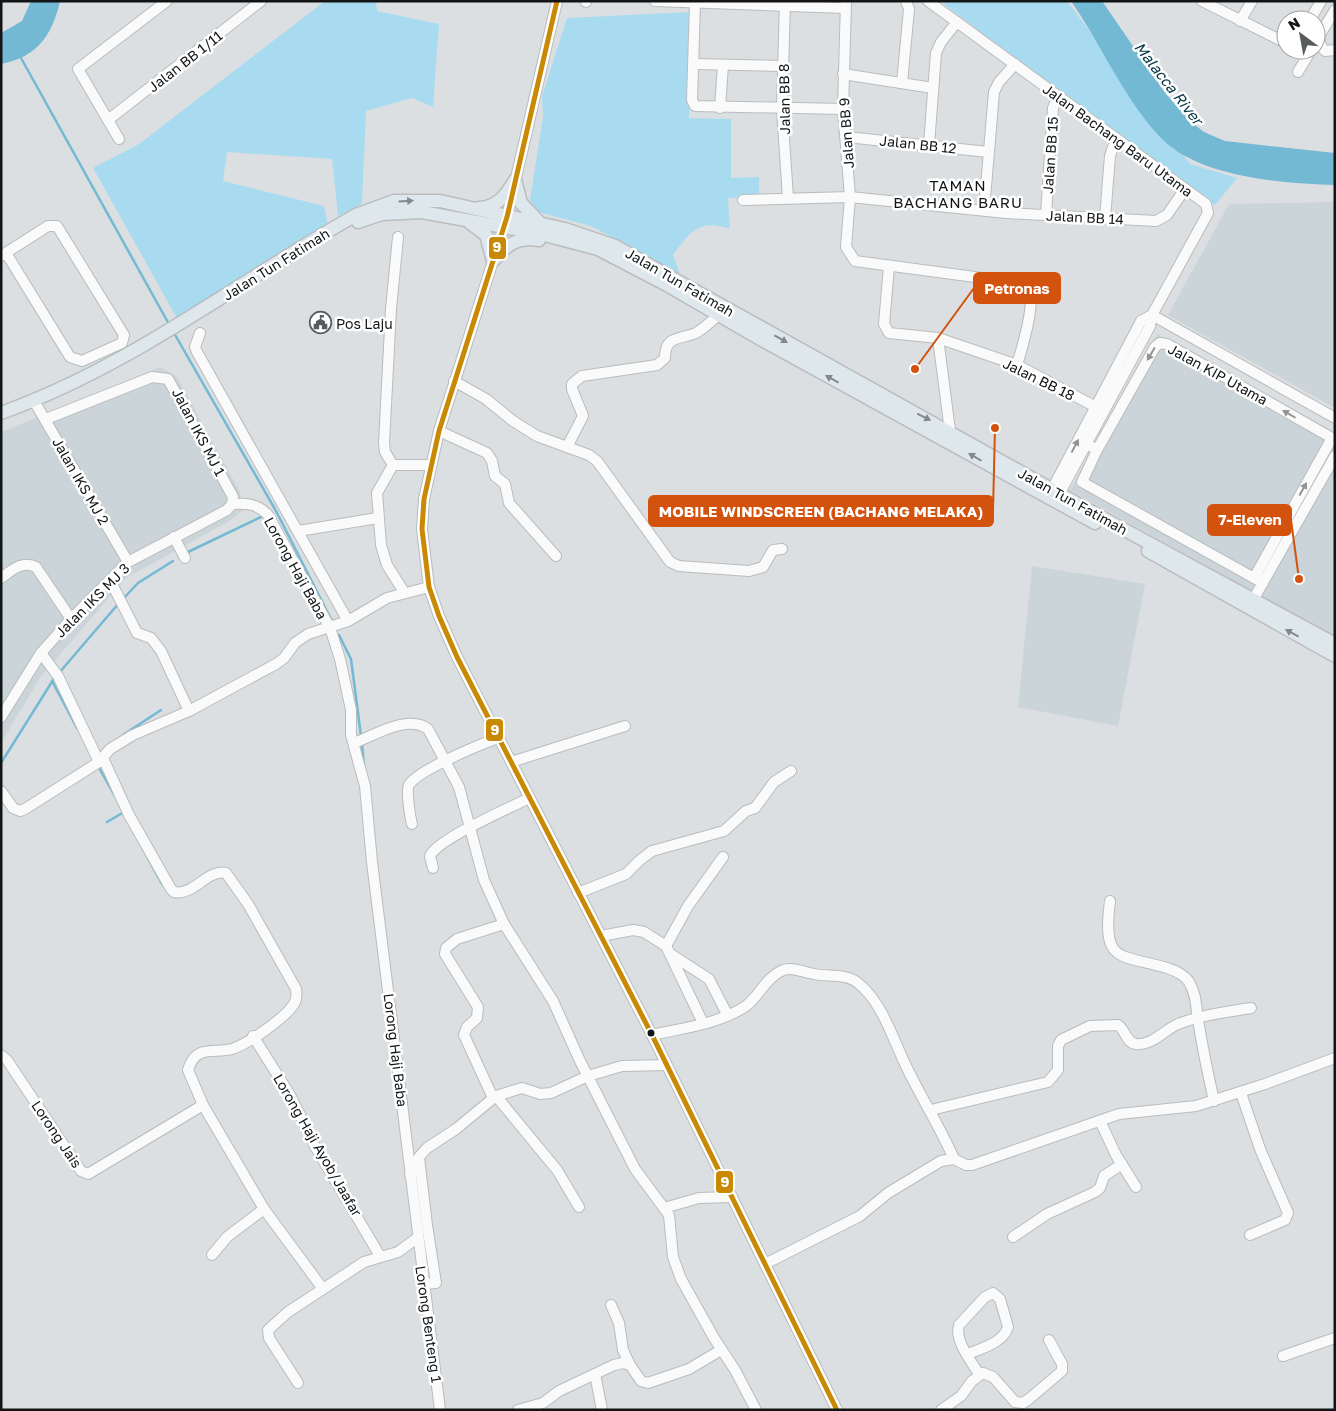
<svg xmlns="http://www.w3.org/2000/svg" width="1336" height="1411" font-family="'Golos Text',sans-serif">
<rect width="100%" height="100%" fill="#dcdfe1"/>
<g fill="#cad4d9">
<path d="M1335,202V408L1168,315L1229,204Z"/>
<path d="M1157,334L1335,433V637L1070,490Z"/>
<path d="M161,367L177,377L240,492L244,509L231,520L126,578L41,676L1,743V432Z"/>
<path d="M1032,566L1145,584L1118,726L1018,707Z"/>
</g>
<g fill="#a9dbf0">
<path d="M325,1H376L377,11L439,24L433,107L412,98L366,111L362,204L338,216L332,159L227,152L223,181L324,206L328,225L178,320L93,168L139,144Z"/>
<path d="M940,1H1067L1190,164L1237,178L1215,205L1113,133Z"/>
<path d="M691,12L689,118L731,119V178L759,177V197L728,198L730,229C699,218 690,232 673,255L680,274L591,226L538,212L530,200L543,117L542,96L567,18Z"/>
</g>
<g fill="#73b9d4">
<path d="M31,1H60C52,36 37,57 1,64V33L22,21Z"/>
<path d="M1071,1H1102L1166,94L1190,121L1204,132L1225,141L1335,153V185C1282,183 1200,178 1161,138C1125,101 1101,44 1071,1Z"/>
</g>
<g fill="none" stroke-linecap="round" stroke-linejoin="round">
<g stroke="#73b9d4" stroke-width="2.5">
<path d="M21,58L170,326"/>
<path d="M174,333L276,511L333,623"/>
<path d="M188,552L261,517"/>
<path d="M123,599L138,583L173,561"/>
<path d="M339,635L351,659L361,736"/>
<path d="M59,673L119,603"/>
<path d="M52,681L77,728"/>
<path d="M123,735L161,710"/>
<path d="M362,744L364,766"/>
<path d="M1,763L55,677"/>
<path d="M98,766L116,798"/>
<path d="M107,822L124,812"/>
<path d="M137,838L162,884"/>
</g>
<defs>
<g id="minor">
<path d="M557,1L507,217L439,431L424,499L422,529L429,587L439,616L457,657L652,1035L837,1410"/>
<path d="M655,1L845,8"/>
<path d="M785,1L782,109L788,198"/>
<path d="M846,1L843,109L850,197L846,247L855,261L1027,284C1038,299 1022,347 1017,365"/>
<path d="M928,1L1206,204L1208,213L1152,315L1150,326L1056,500"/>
<path d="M1202,1L1286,43"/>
<path d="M586,2V1"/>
<path d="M695,3L692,100L695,106L843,109"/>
<path d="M1310,20L1321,1"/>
<path d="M1240,21L1252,1"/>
<path d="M1320,35C1319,42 1320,46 1325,51L1335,50"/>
<path d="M1316,41L1335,10"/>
<path d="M694,64L783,66"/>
<path d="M1298,72L1311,50"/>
<path d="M843,74L933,88"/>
<path d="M902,83L909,9L906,1"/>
<path d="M720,108L723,65"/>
<path d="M108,120L261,1"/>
<path d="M847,137L988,152"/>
<path d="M119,139L78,69L167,1"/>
<path d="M929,145L936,53L941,42L957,22"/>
<path d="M743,200L850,197L1006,213L1156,221L1167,215L1185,189"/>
<path d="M984,210L994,92L999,82L1015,64"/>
<path d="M1046,215L1053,108L1058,96"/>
<path d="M1105,218L1110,156L1113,147L1120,141"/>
<path d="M398,237L391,309L384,443L385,452L393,465H430"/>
<path d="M1,256L48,226H57L124,335L122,343L82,361L70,357L6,253"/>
<path d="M889,266L884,324L889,333L938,338L1017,365L1096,407"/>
<path d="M1152,315L1335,418"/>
<path d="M200,333L195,347L197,352L348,621"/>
<path d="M938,338L950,431"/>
<path d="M454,381L486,399L513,421L537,436L589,455L597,461L670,562L679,566L749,571L763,567L773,550L782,549"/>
<path d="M34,401L128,562"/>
<path d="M439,431L487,453L492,461L495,476L505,484L509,503L556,556"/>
<path d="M567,447L583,416L572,389V384L582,376L657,365L665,358C665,335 679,340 696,333C704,328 711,322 718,315"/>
<path d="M1092,447L1097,450L1082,482L1263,583"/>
<path d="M1097,450L1155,347L1160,343L1167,344L1332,438L1254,578"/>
<path d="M393,465L377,493L381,545L387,565L404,592"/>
<path d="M1049,495L1141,321L1152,315"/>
<path d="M232,504C247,503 258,504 268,515L330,628L340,659L351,710V735L365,786L372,862L440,1410"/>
<path d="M298,531L378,518"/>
<path d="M174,537L185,558"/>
<path d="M1,578C12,570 23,560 36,567L71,619"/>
<path d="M110,580L137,633L151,638L161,651L189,711"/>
<path d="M1253,600L1335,456"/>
<path d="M41,653L58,676L99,762"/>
<path d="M1,717L41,653L71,619L128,562L227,510L232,504L233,497L168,379L152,377L46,419"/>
<path d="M354,743C375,735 408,714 428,729L459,787L484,880L504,924L553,1001L580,1061L635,1169L669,1215L673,1257L681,1279L714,1338L735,1370L756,1410"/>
<path d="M103,758L129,815L171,889L174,892C194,896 207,869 226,873L248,904L296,989C297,995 297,999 294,1004C285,1018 248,1044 232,1049C215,1054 196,1043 188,1070L203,1105L264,1209L323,1289L364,1262L398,1252L417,1238"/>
<path d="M511,762L625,726"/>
<path d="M1,791L13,808L20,811L25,809L99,762L110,749L133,735L189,711L276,664L284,658L295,643L308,634L348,621L387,598L429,587"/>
<path d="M412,824C410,816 406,791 409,785C416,771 483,743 499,738"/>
<path d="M433,868L430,856C439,838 508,809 529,798"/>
<path d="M578,893L626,874L640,860L652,851L724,831L746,811L755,808L774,782L791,771"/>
<path d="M1110,901C1102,963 1118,954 1167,968C1175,971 1184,974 1189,982C1196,993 1196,1006 1198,1019C1202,1046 1208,1074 1214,1101"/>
<path d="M601,936L633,930L644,932L666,946L703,1023"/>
<path d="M666,946L688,906L723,857"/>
<path d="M672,955L709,979L727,1014"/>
<path d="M652,1035C683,1028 719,1024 746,1006C759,996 766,978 781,971C792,966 802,972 814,974C828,977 846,973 858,983C883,1003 893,1040 907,1068C922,1099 940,1127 954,1159"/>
<path d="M253,1036L290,1095L316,1148L380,1256"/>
<path d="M1,1055L7,1060L81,1171L88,1174L203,1105"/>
<path d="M1241,1093L1260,1149L1288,1213L1285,1220L1250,1235"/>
<path d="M496,1096L557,1170L579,1207"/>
<path d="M493,1098L464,1035L467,1027L477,1018L478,1007L445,954L446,948L457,939L504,924"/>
<path d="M931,1110L1048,1082L1058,1070V1046L1061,1040L1090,1026L1118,1025C1125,1029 1126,1043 1136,1044C1152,1046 1164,1030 1178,1024C1201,1015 1227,1012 1251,1008"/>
<path d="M1100,1121L1116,1155L1136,1187"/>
<path d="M419,1158L427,1225L436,1283L424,1284"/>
<path d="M410,1175L419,1157L427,1148L456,1129L496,1096L522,1088L540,1094L551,1093L588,1076L622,1066L666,1065"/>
<path d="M664,1208L699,1198L732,1197"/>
<path d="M1013,1237L1047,1214L1095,1192L1100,1188L1104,1176L1122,1164"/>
<path d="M212,1255L227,1237L264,1209"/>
<path d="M765,1264L860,1216L888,1193L941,1161L954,1159L966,1165H972L1119,1114L1196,1106L1265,1084L1335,1058"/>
<path d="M611,1305L619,1323L623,1350L630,1365"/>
<path d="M968,1354C982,1348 1003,1343 1008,1327L1000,1299L993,1293L985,1297L959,1325C954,1340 971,1361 979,1374"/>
<path d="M1283,1356L1335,1338"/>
<path d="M595,1374L602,1410"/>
<path d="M298,1383L269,1338L268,1330L288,1312L323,1289"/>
<path d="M518,1410L543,1403L559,1391L614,1365L623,1363L630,1365L641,1381L648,1383L689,1369L721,1350"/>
<path d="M941,1410L961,1396L972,1381L983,1373L993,1377L1015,1402L1023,1403L1029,1399L1062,1371V1364L1049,1340"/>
</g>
<g id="major">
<path d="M515,180L521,203L539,222"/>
<path d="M479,208C498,207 506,195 515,180"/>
<path d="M358,222L382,214L422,212L537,233L598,249L667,285L762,340L1095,523"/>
<path d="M470,223L486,235L493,261"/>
<path d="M493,261C507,244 517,237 539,240"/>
<path d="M1,413C134,365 235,283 356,215L394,201H440L565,229L615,246L1114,524L1335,644"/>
<path d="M1148,551L1335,656"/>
</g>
</defs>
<use href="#minor" stroke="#b9bcbd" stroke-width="12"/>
<use href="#major" stroke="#babcbd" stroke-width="15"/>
<use href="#minor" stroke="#fafafa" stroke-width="10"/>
<use href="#major" stroke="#dee8ec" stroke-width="12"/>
<defs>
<path id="bus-1" d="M557,1L507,217L439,431L424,499L422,529L429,587L439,616L457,657L652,1035L837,1410"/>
</defs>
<use href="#bus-1" stroke="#fff" stroke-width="9"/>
<use href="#bus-1" stroke="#c98904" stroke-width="5"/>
</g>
<defs><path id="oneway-solid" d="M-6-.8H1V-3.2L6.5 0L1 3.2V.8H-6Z" transform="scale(1.25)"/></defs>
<g fill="#82898c">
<use href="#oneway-solid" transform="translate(406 201) rotate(-4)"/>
<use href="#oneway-solid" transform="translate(781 339) rotate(29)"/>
<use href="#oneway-solid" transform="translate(832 379) rotate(-151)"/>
<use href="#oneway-solid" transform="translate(924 417) rotate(27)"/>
<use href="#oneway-solid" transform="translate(975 457) rotate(-150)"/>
<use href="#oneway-solid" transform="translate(1292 633) rotate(-151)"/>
</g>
<g fill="#929393">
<use href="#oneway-solid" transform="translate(1151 354) rotate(121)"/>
<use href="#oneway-solid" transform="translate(1289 414) rotate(-150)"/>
<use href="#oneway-solid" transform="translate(1075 446) rotate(-62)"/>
<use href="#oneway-solid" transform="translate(1303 489) rotate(-61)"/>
</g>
<defs>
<symbol id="civic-ring" viewBox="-11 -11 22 22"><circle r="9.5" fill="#fff" stroke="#595c5d" stroke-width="1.5"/><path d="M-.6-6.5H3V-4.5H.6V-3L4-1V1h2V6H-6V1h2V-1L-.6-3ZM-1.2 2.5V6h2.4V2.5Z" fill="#595c5d"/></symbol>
</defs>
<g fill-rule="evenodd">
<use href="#civic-ring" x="308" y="310" width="25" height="25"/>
</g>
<circle fill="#121516" stroke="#fff" stroke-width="2" cx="651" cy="1033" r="4.5"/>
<g text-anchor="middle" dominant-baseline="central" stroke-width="5" stroke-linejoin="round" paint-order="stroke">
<g font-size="14" fill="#121516" stroke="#fff">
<text transform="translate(185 61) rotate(-38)">Jalan BB 1/11</text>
<text transform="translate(784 99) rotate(-91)">Jalan BB 8</text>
<text transform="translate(846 133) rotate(-94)">Jalan BB 9</text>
<text transform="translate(1118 140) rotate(36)">Jalan Bachang Baru Utama</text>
<text transform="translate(918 144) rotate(6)">Jalan BB 12</text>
<text transform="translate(1050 155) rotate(-86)">Jalan BB 15</text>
<text transform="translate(1085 217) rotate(3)">Jalan BB 14</text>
<text transform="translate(276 264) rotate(-32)">Jalan Tun Fatimah</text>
<text transform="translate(680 282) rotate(30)">Jalan Tun Fatimah</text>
<text transform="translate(1218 374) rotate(29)">Jalan KIP Utama</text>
<text transform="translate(1039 379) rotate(26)">Jalan BB 18</text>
<text transform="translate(199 432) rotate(62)">Jalan IKS MJ 1</text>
<text transform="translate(81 481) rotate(60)">Jalan IKS MJ 2</text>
<text transform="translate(1073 501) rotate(29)">Jalan Tun Fatimah</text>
<text transform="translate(296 568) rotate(61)">Lorong Haji Baba</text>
<text transform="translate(92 600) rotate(-45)">Jalan IKS MJ 3</text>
<text transform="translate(396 1050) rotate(83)">Lorong Haji Baba</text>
<text transform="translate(57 1134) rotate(56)">Lorong Jais</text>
<text transform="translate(318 1145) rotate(60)">Lorong Haji Ayob/Jaafar</text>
<text transform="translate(429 1324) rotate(82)">Lorong Benteng 1</text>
</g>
<g font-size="14" fill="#121516" stroke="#fff" text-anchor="start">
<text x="336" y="323">Pos Laju</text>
</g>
<g font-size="15" font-style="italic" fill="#083646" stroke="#fff">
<text transform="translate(1169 83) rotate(52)">Malacca River</text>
</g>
<g font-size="15" letter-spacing="1" fill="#121516" stroke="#fff">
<text x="958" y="185">TAMAN<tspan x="958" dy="17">BACHANG BARU</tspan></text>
</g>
</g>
<path fill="none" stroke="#d3520d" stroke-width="2" d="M915 369L974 288M995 428L993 511M1299 579L1291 520"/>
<g fill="#d3520d" stroke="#fff" stroke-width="2">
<circle cx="915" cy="369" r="5"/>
<circle cx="995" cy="428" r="5"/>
<circle cx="1299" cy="579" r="5"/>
</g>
<g fill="#d3520d" stroke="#d3520d" stroke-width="2">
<rect x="974" y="273" width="86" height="30" rx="5"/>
<rect x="649" y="496" width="344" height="30" rx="5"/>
<rect x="1208" y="505" width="83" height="30" rx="5"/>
</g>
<g font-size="15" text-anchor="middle" font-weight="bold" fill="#fff">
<text x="1017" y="294">Petronas</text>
<text x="821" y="517">MOBILE WINDSCREEN (BACHANG MELAKA)</text>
<text x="1250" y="525">7-Eleven</text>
</g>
<g stroke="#fff" stroke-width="2">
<rect x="488" y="236" width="19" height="24" rx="5" fill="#c98904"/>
<rect x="485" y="718" width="19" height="24" rx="5" fill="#c98904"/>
<rect x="715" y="1170" width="19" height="24" rx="5" fill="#c98904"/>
</g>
<g font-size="14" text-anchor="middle" font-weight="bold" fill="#fff">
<text x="497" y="252">9</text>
<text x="495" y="735">9</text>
<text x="725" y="1187">9</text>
</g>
<rect width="1336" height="1411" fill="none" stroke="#121516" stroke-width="5"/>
<g transform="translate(1301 35) rotate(328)"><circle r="24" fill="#ffffff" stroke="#a0a1a2"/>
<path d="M0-4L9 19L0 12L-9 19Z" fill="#595c5d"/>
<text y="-8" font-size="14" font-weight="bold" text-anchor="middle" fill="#121516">N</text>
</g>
</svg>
